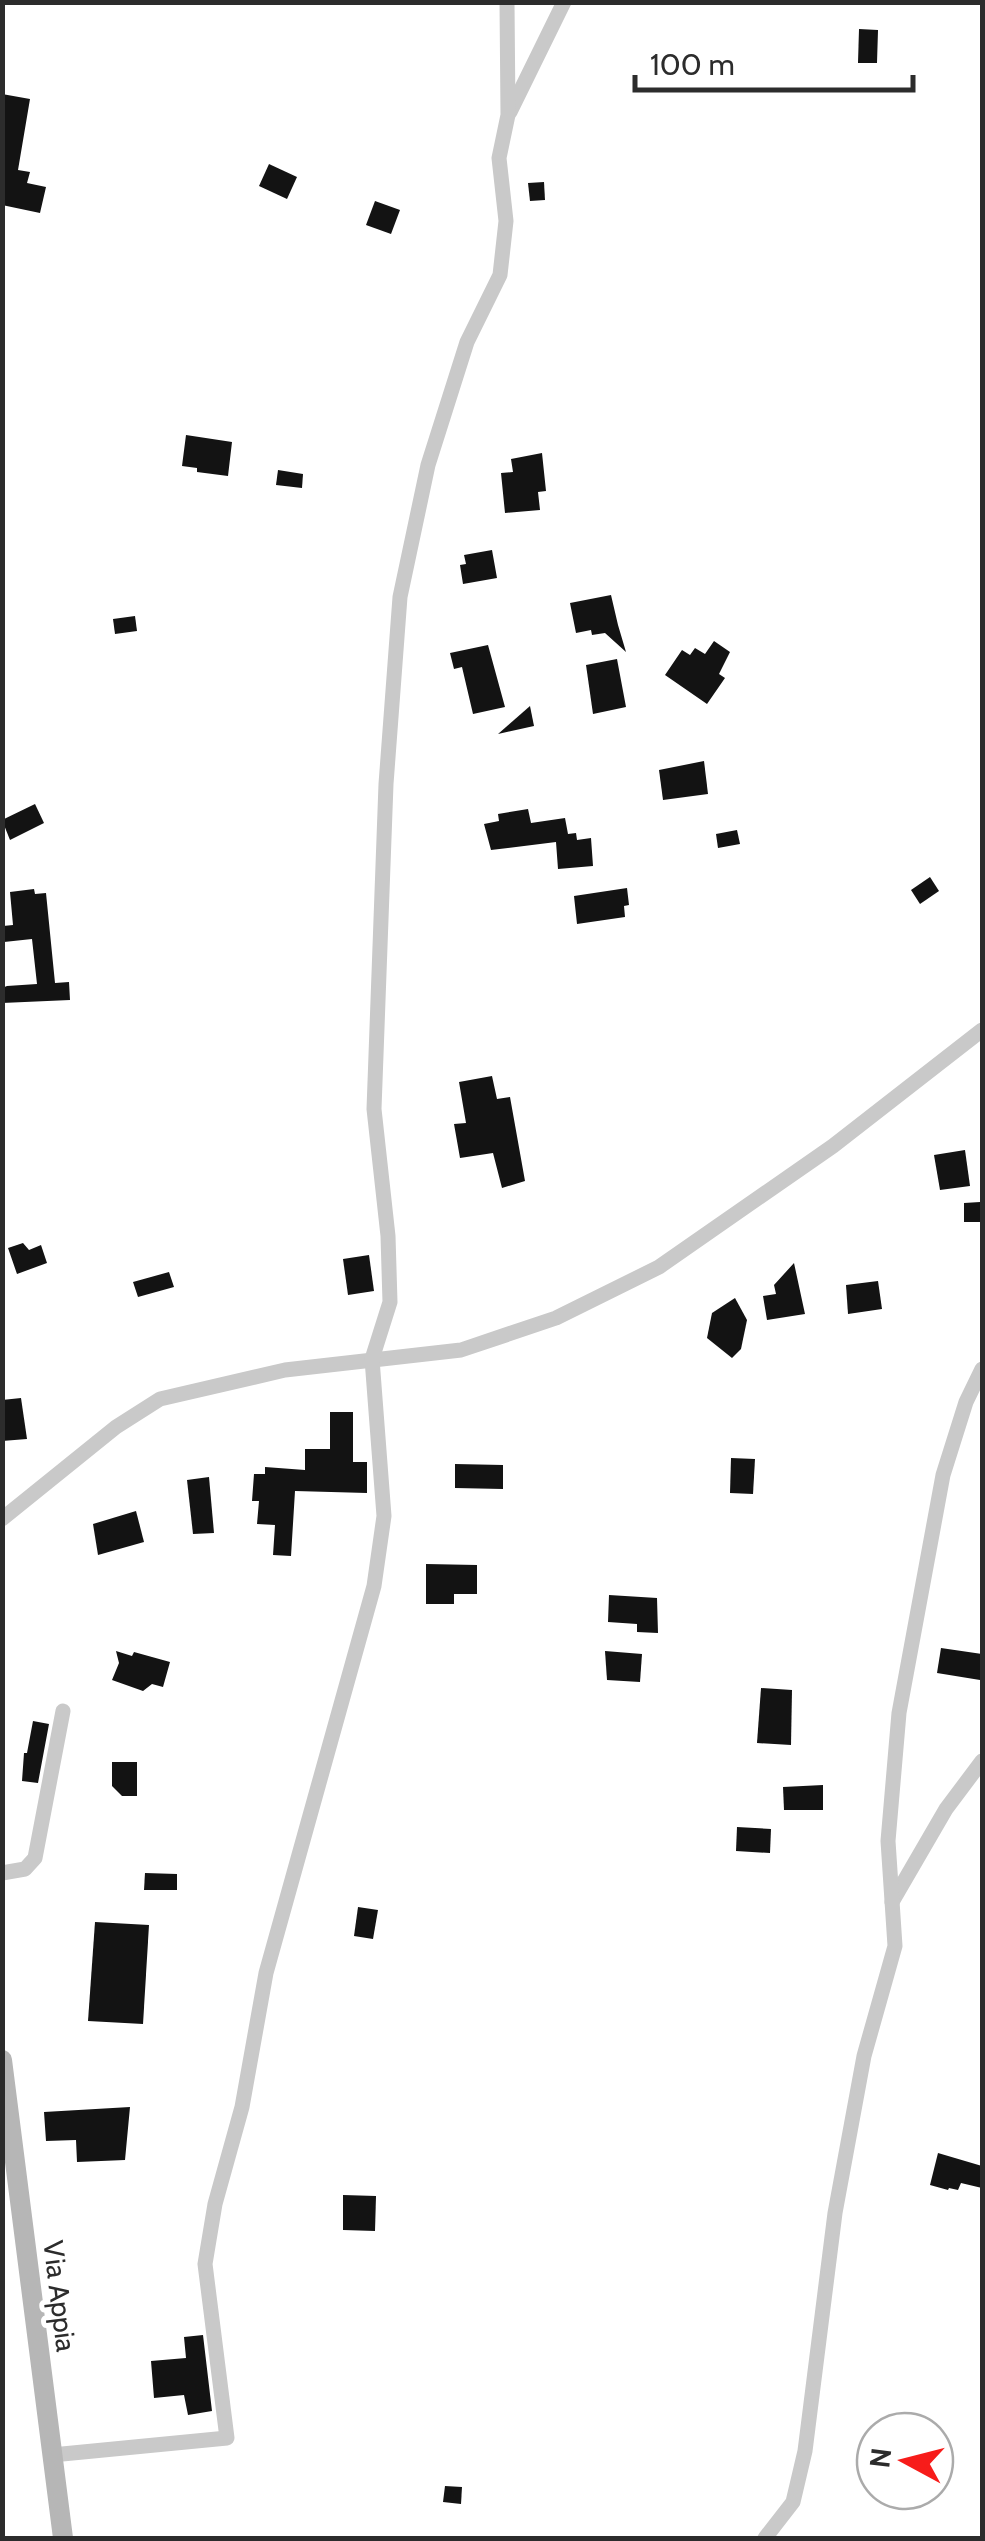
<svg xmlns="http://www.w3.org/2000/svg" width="985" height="2541" font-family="Cabin,sans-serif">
<rect width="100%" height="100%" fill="#fff"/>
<g fill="#131313">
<path d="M859,29L878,30L877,63H858Z"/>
<path d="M2,94L30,99L18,170L30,172L27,183L46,187L40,213L2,205Z"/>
<path d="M269,164L297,177L287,199L259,186Z"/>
<path d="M544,182L545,200L530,201L528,183Z"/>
<path d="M375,201L400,210L391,234L366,225Z"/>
<path d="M186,435L232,442L228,476L197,472V468L182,466Z"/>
<path d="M542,453L546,491L538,492L540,510L505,513L501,473L513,472L511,459Z"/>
<path d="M278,470L303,474L302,488L276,485Z"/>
<path d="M492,550L497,578L463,584L460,565L466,564L464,555Z"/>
<path d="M611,595L618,625L626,652L605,633L592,635L591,630L576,633L570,603Z"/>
<path d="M135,616L137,631L115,634L113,619Z"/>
<path d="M714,641L730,652L719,674L725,678L707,704L665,675L682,650L690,655L695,648L705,654Z"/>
<path d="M488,645L505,707L473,714L462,667L454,669L450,653Z"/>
<path d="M617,659L626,707L593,714L586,665Z"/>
<path d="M530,706L534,726L498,734Z"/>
<path d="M704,761L708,794L663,800L659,770Z"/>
<path d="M35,804L44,823L10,840L2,820Z"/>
<path d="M528,809L531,823L565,818L568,834L576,833L577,840L591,838L593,866L558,869L556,842L491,850L484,824L499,821L498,814Z"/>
<path d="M737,830L740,844L718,848L716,834Z"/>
<path d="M930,877L939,891L920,904L911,890Z"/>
<path d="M627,888L629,905L624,906L625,917L577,924L574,896Z"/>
<path d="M34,889L35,894L46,893L55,983L69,982L70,1000L2,1003V988L7,986L37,984L32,939L4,942L3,926L13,925L10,892Z"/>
<path d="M492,1076L497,1099L510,1097L525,1181L502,1188L493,1153L460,1158L454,1124L466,1123L459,1082Z"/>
<path d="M965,1150L970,1186L940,1190L934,1155Z"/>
<path d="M980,1202V1222H964V1203Z"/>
<path d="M23,1243L29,1250L41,1245L47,1263L17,1274L8,1248Z"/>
<path d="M369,1255L374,1291L348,1295L343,1259Z"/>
<path d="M794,1263L805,1314L767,1320L763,1296L776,1294L774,1285Z"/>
<path d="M169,1272L174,1287L138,1297L133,1282Z"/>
<path d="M878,1281L882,1309L848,1314L846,1285Z"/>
<path d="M735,1298L747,1320L741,1349L732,1358L707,1338L712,1313Z"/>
<path d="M21,1398L27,1439L2,1441V1400Z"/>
<path d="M330,1412H353V1462H367V1493L295,1491L291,1556L273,1555L275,1525L257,1524L259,1501H252L254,1474H265V1467L305,1470V1449H330Z"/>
<path d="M731,1458L755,1459L753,1494L730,1493Z"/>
<path d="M455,1464L503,1465V1489L455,1488Z"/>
<path d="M209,1477L214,1533L193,1534L187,1480Z"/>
<path d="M136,1511L144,1542L98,1555L93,1524Z"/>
<path d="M426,1564L477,1565V1594H454V1604H426Z"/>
<path d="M609,1595L657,1598L658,1633L637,1632V1624L608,1622Z"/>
<path d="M941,1648L982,1654L980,1680L937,1673Z"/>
<path d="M116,1651L132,1656L134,1652L170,1662L163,1687L152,1684L143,1691L112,1680L119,1663Z"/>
<path d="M605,1651L642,1654L640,1682L607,1680Z"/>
<path d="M761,1688L792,1690L791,1745L757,1743Z"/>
<path d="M33,1721L49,1724L38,1783L22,1781L24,1753H27Z"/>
<path d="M112,1762H137V1796H122L112,1786Z"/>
<path d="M823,1785V1810H784L783,1787Z"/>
<path d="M737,1827L771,1829L770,1853L736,1851Z"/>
<path d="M145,1873L177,1874V1890H144Z"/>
<path d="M358,1907L378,1910L373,1939L354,1936Z"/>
<path d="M95,1922L149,1925L143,2024L88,2021Z"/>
<path d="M130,2107L125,2160L77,2162L76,2140L46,2141L44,2112Z"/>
<path d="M938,2153L982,2166V2188L961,2183L958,2190L949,2188L948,2190L930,2185Z"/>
<path d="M343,2195L376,2196L375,2231L343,2230Z"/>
<path d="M203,2335L212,2411L188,2415L184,2395L154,2398L151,2361L186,2358L184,2337Z"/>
<path d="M445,2486L462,2487L461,2504L443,2502Z"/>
</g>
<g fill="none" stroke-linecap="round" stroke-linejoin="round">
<g stroke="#c9c9c9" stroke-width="15">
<path d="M510,112L564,2"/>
<path d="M2,1519L116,1427L160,1399L285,1370L461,1350L556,1318L659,1267L833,1146L982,1030"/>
<path d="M2,1873L25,1869L35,1858L63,1711"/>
<path d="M892,1902L946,1809L982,1761"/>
<path d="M52,2455L227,2438L205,2264L215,2204L242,2107L266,1973L374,1586L384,1516L372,1359L390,1302L388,1236L374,1109L386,784L400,597L428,465L467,342L500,275L506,221L499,158L508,115L507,2"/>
<path d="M765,2538L793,2502L805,2451L835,2213L864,2056L895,1946L888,1841L899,1713L943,1475L966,1402L982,1369"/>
</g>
<path stroke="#b6b6b6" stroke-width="20" d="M2,2060L63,2538"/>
</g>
<g text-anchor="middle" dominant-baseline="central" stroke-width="10" stroke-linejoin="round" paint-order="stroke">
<g font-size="28" fill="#2c2c2c" stroke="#fff">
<text transform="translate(60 2296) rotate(83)">Via Appia</text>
</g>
</g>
<rect width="985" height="2541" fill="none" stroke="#2c2c2c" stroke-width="10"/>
<g transform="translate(905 2461) rotate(277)"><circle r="48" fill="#ffffff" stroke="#ababab" stroke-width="2.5"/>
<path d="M0-8L18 38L0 25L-18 38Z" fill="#f71c1a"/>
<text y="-15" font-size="28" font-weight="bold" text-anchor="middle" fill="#2c2c2c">N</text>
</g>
<path d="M635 75v15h278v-15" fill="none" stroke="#2c2c2c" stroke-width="5"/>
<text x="650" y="75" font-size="30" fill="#2c2c2c" stroke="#ffffff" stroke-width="8" paint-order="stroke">100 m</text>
</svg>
